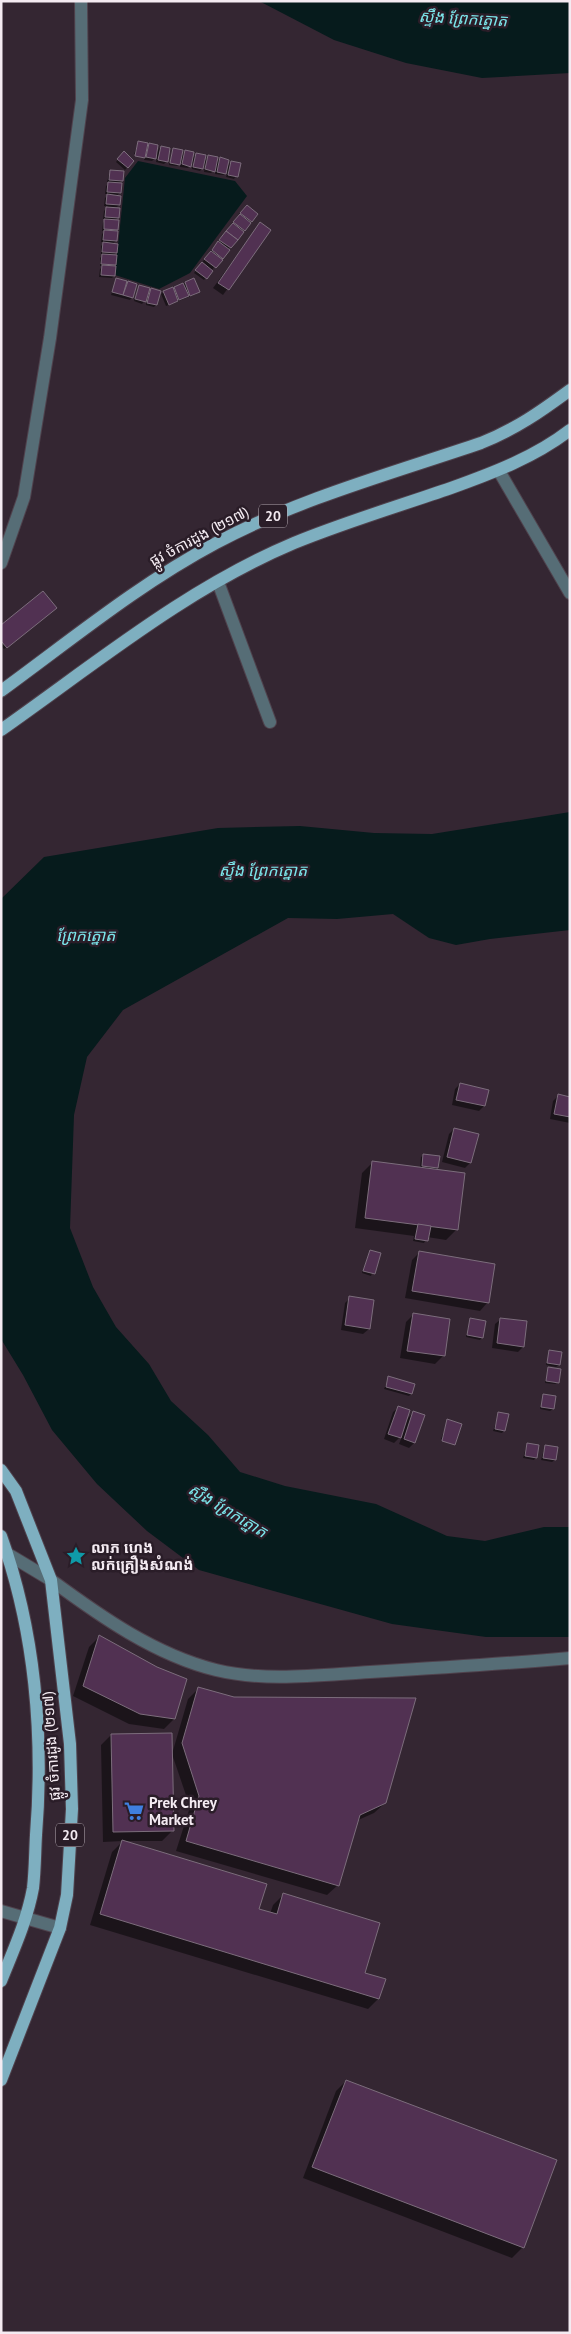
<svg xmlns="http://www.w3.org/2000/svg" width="571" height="2334" font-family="'PT Sans','Noto Sans Khmer',sans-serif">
<rect width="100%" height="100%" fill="#342632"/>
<g fill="#061b1c">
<path d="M259,1H570V73L482,78L406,63L334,40Z"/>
<path d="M138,161L235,181L247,196L190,273L159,289L115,275L125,178Z"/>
<path d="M570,812V930L490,939L456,945L429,938L393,914L337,919L288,918L123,1010L87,1057L74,1115L70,1228L93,1287L116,1327L149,1364L171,1401L208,1435L240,1472L285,1486L376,1504L447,1536L485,1541L544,1527H570V1637H486L392,1624L199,1570L147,1531L97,1484L52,1430L23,1375L1,1339V899L44,857L218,828L300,826L374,833L432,834Z"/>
</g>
<g fill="#0007">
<path d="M138,143L145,148L149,145L156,152L161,147L166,162L164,164L156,162L157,156L152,161L144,160L145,155L134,154Z"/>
<path d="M174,150L181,156L185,152L191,159L197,154L203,162L209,157L215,163L220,159L226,167L231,162L236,176L234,179L226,177L228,171L223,175L215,174L216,169L211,173L204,172L205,165L200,171L192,169L193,163L188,168L180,167L181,162L177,166L169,165Z"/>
<path d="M124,153L133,161L125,170L116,162Z"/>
<path d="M110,171L122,180L118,184L120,193L116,196L119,205L115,209L118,217L115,221L117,229L114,232L116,241L112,244L116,253L112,256L115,264L112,267L114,276L112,278L99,277L100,269L103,266H100V258L104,254H101V246L105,242H101L102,234L105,231H102L103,223L106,219H103L104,211L108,206H104L105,198L109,194H105L106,186L110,182H107Z"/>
<path d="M244,208L256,214L204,280L194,273Z"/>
<path d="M260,224L270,230L223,295L213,288Z"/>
<path d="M117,280L124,286L128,283L132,297L130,300L111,295Z"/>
<path d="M193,280L198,292L196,294L166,306L161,294L164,292Z"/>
<path d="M140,286L146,295L152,290L156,305L154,307L146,305L147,298L142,304L134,301Z"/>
<path d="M53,610L4,649L1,646V627Z"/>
<path d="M460,1084L484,1106L479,1111L452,1105L455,1089Z"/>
<path d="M558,1096L570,1098V1123L550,1119L553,1101Z"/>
<path d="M454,1129L477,1135L470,1163L465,1168L442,1162L449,1134Z"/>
<path d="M424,1155L437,1168L434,1170L457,1229L446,1240L427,1237L424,1243L413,1241L414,1236L355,1228L362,1173L373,1162L420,1169L421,1157Z"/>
<path d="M370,1251L379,1254L371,1276L362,1273Z"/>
<path d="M420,1252L494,1265L487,1303L480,1311L405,1298L412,1260Z"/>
<path d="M350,1298L369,1329L363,1334L341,1330L345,1303Z"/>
<path d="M414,1314L443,1356L435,1364L400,1358L406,1322Z"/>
<path d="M501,1319L523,1347L518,1352L492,1348L495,1324Z"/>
<path d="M470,1320L482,1337L480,1340L466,1337Z"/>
<path d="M550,1351L559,1365L556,1367L546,1365Z"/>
<path d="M549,1369L558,1382L555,1384L545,1383Z"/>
<path d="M389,1378L411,1394L409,1396L384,1389Z"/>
<path d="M544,1395L553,1409L550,1411L540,1409Z"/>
<path d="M399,1407L405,1421L414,1412L424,1416L414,1443L409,1448L399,1444L403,1434L394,1443L384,1439L393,1412Z"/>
<path d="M499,1413L504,1430L502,1433L493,1431Z"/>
<path d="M448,1421L454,1443L441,1439Z"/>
<path d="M527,1444L536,1457L534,1460L523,1458Z"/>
<path d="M545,1446L555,1460L552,1462L541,1460Z"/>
<path d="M100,1636L174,1719L164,1729L129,1724L73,1696L89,1647Z"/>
<path d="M199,1688L385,1803L374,1813L356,1821L338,1885L327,1895L176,1851L190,1807L172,1754L188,1699Z"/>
<path d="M111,1735L173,1830L162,1841H123L258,1910L270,1914L273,1905L283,1895L364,1974L384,1980L378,1999L368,2009L90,1925L112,1852L123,1841L103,1842L101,1745Z"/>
<path d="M346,2081L523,2247L512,2258L303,2178L336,2091Z"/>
</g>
<g fill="#513152" stroke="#7c6d7c">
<path d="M138,141L148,143L145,158L135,156Z"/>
<path d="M149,143L158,145L156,159L146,157Z"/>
<path d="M161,146L170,148L168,162L158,160Z"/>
<path d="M173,148L183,150L180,165L170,163Z"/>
<path d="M185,150L194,152L191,167L182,164Z"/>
<path d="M124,151L134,161L128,168L117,159Z"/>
<path d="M196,153L206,155L203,169L193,167Z"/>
<path d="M208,155L218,157L215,172L205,169Z"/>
<path d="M220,157L229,160L226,174L217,172Z"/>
<path d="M231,161L241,163L238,177L228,175Z"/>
<path d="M110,170L124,171L123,181L109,180Z"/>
<path d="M108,182L122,183L121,193L107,192Z"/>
<path d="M107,194L121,196L120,205L106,204Z"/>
<path d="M247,205L258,214L252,222L240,213Z"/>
<path d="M106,207L120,208L119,218L105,217Z"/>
<path d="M240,214L251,223L245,231L233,222Z"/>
<path d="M104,219L119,220L118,230L104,229Z"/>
<path d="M260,222L271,230L229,290L218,283Z"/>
<path d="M233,223L244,232L238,240L226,231Z"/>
<path d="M104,230L118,231L117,241L103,240Z"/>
<path d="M226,231L238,240L231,248L219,240Z"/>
<path d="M218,241L230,250L223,259L212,250Z"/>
<path d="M103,242L118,244L117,253L102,252Z"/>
<path d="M211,251L223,260L216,268L204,259Z"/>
<path d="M102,254L117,255L116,265L101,264Z"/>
<path d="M202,262L213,271L207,279L195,270Z"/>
<path d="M102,265L116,266L115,276L101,275Z"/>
<path d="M116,278L127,281L123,295L112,292Z"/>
<path d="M194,278L200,292L190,296L185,282Z"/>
<path d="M128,281L137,284L133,298L123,295Z"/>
<path d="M183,283L189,296L179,300L174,287Z"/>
<path d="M139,285L150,288L146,302L135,299Z"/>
<path d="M173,287L178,301L169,305L163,291Z"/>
<path d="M151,288L161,291L157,305L147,303Z"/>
<path d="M43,591L57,608L7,648L1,641V625Z"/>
<path d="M460,1083L489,1090L485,1106L456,1100Z"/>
<path d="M558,1094L570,1097V1117L554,1114Z"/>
<path d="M454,1128L479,1134L471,1163L447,1157Z"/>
<path d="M423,1154L440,1156L438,1168L422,1166Z"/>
<path d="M372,1161L465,1173L458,1230L365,1218Z"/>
<path d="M418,1224L431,1226L428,1241L415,1239Z"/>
<path d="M370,1250L381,1253L375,1274L363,1271Z"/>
<path d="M419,1251L495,1264L489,1303L412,1291Z"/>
<path d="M349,1296L374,1300L370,1329L345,1325Z"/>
<path d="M413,1313L450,1319L445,1356L407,1351Z"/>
<path d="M470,1318L486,1321L483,1338L467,1335Z"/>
<path d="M500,1318L527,1321L524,1347L497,1343Z"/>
<path d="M549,1350L562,1352L560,1365L547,1363Z"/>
<path d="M548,1367L561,1369L559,1383L546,1381Z"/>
<path d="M388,1376L415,1384L412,1394L386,1387Z"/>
<path d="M543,1394L556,1396L554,1409L541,1407Z"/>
<path d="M398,1406L410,1410L401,1438L388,1434Z"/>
<path d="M413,1411L425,1415L415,1443L404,1439Z"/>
<path d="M498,1412L509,1414L505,1431L495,1429Z"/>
<path d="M447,1419L462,1424L455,1445L442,1441Z"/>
<path d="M527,1443L539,1445L537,1458L525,1456Z"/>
<path d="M545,1445L558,1447L556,1460L543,1458Z"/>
<path d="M99,1635L157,1667L187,1679L175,1719L140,1714L83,1686Z"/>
<path d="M198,1687L234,1697L416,1698L386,1803L360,1815L339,1886L186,1841L199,1796L182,1743Z"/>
<path d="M172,1733L174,1831L113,1832L111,1734Z"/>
<path d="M122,1840L267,1884L259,1909L277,1914L283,1893L380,1923L365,1973L386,1979L379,1999L100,1914Z"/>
<path d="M346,2080L557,2160L524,2248L312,2167Z"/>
</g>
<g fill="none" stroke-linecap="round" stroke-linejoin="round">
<defs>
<g id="minor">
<path d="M499,471L570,593"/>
<path d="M218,582L270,722"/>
<path d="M1,1550L51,1580"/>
</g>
<g id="tertiary">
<path d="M1,563L24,497L50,338L82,100L81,1"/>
<path d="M51,1580C100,1616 155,1655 216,1670C266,1682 319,1675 370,1672C437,1668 503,1664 570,1658"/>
<path d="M1,1911L60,1928"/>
</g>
<g id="primary">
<path d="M1,691C71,640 139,584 216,543C298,499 393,473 481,443C516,429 540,412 570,390"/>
<path d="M1,730C95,664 187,588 294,543C345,522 399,506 451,488C493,473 535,457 570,430"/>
<path d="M1,1470L16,1491L51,1580L70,1744L72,1809L67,1895L60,1928L1,2080"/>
<path d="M1,1536C35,1630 44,1736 36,1835C35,1853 35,1871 33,1888C27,1921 13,1951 1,1981"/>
</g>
</defs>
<use href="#minor" stroke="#4f424d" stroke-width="14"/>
<use href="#tertiary" stroke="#4f424d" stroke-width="14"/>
<use href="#primary" stroke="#4f424d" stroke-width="14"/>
<use href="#minor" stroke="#566d76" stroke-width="12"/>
<use href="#tertiary" stroke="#566d76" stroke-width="12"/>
<use href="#primary" stroke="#7eafc0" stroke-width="12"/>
</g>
<defs>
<symbol id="sight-bare" viewBox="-9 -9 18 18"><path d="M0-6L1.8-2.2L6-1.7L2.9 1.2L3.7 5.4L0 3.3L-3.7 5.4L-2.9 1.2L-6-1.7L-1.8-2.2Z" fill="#0f9aa8" stroke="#2a1d28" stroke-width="2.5" paint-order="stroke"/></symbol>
<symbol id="supermarket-bare" viewBox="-9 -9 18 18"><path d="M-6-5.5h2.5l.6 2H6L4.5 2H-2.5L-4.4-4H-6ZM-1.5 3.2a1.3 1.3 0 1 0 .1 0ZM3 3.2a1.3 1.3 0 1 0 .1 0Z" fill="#3f7fe0" stroke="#2a1d28" stroke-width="2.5" paint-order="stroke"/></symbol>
</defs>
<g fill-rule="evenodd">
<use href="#sight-bare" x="62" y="1542" width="28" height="28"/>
<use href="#supermarket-bare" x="120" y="1797" width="28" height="28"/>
</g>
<g text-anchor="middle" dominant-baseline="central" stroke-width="5" stroke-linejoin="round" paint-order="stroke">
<g fill="#2a1d28" stroke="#b7adb5" stroke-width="1">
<rect x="259" y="504.5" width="28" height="23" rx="4"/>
<rect x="56" y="1823.5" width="28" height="23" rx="4"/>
</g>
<g font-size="14" font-weight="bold" fill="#f4ebf2">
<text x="273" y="516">20</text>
<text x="70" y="1835">20</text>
</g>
<g font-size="15" fill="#f4ebf2" stroke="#2a1d28">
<text transform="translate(199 536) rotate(-28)">ផ្លូវ ចំការដូង (២១៧)</text>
<text transform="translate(51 1746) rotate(-94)">ផ្លូវ ចំការដូង (២១៧)</text>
</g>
<g font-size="15" font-weight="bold" fill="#f4ebf2" stroke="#2a1d28" text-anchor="start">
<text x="91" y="1547">លាភ ហេង<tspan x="91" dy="17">លក់គ្រឿងសំណង់</tspan></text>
<text x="149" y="1802">Prek Chrey<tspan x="149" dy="17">Market</tspan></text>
</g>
<g font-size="16" font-style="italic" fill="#7be5ea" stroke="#2a1d28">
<text transform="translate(463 18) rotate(3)">ស្ទឹង ព្រែកត្នោត</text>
<text x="263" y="870">ស្ទឹង ព្រែកត្នោត</text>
<text x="86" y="935">ព្រែកត្នោត</text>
<text transform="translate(228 1510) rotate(31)">ស្ទឹង ព្រែកត្នោត</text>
</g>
</g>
<rect width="571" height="2334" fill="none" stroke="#f4ebf2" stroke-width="5"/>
</svg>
